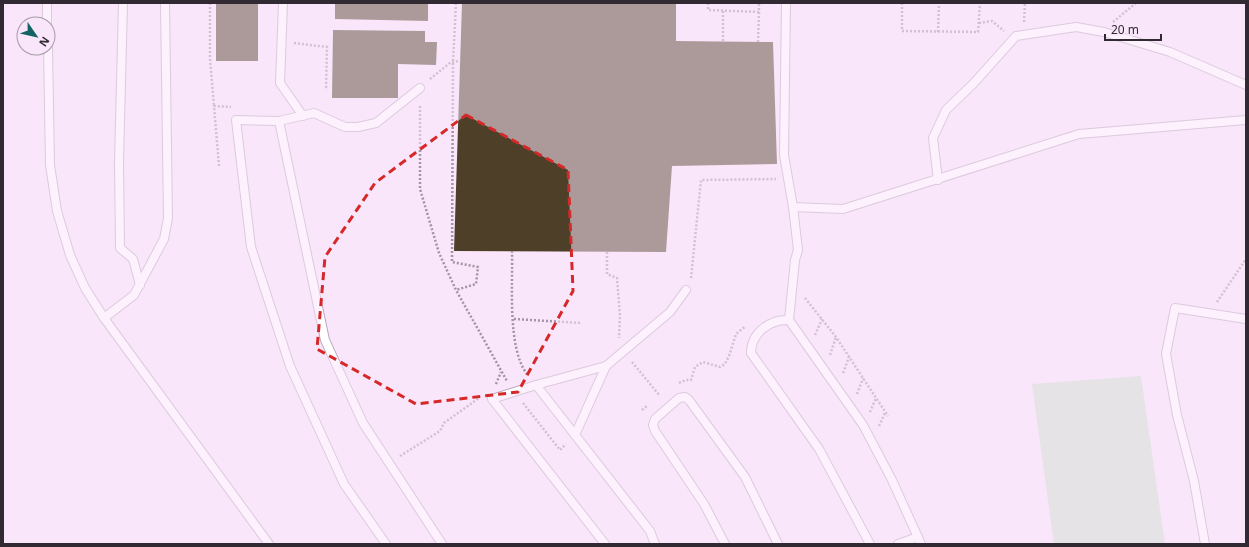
<svg xmlns="http://www.w3.org/2000/svg" width="1249" height="547" font-family="'Noto Sans',sans-serif">
<rect width="100%" height="100%" fill="#f9e6fa"/>
<path fill="#cce0ce" d="M1141,376L1165,544H1054L1032,384Z"/>
<g fill="#4e3f29">
<rect x="216" y="3" width="42" height="58"/>
<path d="M335,3H428V21L335,19Z"/>
<path d="M462,3H676V41L773,42L777,164L672,166L666,252L454,251Z"/>
<path d="M333,30L425,31V42H437L436,65L398,64V98H332Z"/>
</g>
<g fill="none" stroke-linecap="round" stroke-linejoin="round">
<defs>
<g id="lane">
<path d="M47,3V24"/>
<path d="M123,3L119,162L120,248L133,259L140,285"/>
<path d="M283,3L280,83L303,116"/>
<path d="M786,3L784,155L793,207"/>
<path d="M48,48L50,165L57,211L70,255L85,288L104,318L269,544"/>
<path d="M279,121L314,113L345,127H358L376,123L420,88"/>
<path d="M938,180L933,138L946,110L974,83L1016,36L1076,27L1104,32L1170,52L1246,85"/>
<path d="M104,318L134,295L164,239L168,218L165,3"/>
<path d="M789,320L795,260L798,250L793,207L843,209L1079,134L1246,120"/>
<path d="M536,385L492,399L605,544"/>
<path d="M575,435L606,366"/>
<path d="M386,544L344,484L290,366L251,247L236,120L279,121L325,340L363,423L442,544"/>
<path d="M655,544L650,531L536,385L606,366L670,312L686,290"/>
<path d="M725,544L704,504L655,431L653,425L655,419L679,398L685,397L689,400L745,477L778,544"/>
<path d="M870,544L819,449L751,353C751,333 770,319 789,320L863,425L892,480L921,544"/>
<path d="M898,544L918,537"/>
<path d="M1205,544L1194,481L1177,415L1166,354L1175,308L1246,319"/>
</g>
</defs>
<use href="#lane" stroke="#baa8bb" stroke-width="10"/>
<g stroke="#a294a3" stroke-width="2.5" stroke-dasharray="2 2" stroke-linecap="butt">
<path d="M210,3V59L214,106"/>
<path d="M456,3L453,62L452,262L478,267L476,284L456,290"/>
<path d="M708,3V10L759,12V3"/>
<path d="M902,3V31L978,32L980,3"/>
<path d="M1024,22L1025,3"/>
<path d="M1113,22L1136,3"/>
<path d="M979,23L992,21L1004,31"/>
<path d="M938,32L939,3"/>
<path d="M723,41V11"/>
<path d="M758,42L759,12"/>
<path d="M294,43L327,47L326,90"/>
<path d="M430,79L451,62L460,61"/>
<path d="M420,106V189L439,253L456,290L507,381"/>
<path d="M219,166L214,106L231,107"/>
<path d="M512,251C513,284 507,348 527,374"/>
<path d="M607,252V274L617,278L620,316L619,338"/>
<path d="M691,278L701,180L776,179"/>
<path d="M805,298L836,337L888,416"/>
<path d="M1217,302L1246,259"/>
<path d="M514,319L582,323"/>
<path d="M815,335L822,319"/>
<path d="M830,355L836,337"/>
<path d="M632,362L660,396"/>
<path d="M843,373L849,357"/>
<path d="M679,383L686,380H691L695,367L703,362L720,367L725,364L729,356L736,334L746,326"/>
<path d="M496,384L501,372"/>
<path d="M857,394L863,378"/>
<path d="M523,403L560,450L566,444"/>
<path d="M642,410L648,405"/>
<path d="M870,412L876,398"/>
<path d="M879,426L885,413"/>
<path d="M400,456L440,431L444,423L479,398"/>
</g>
<use href="#lane" stroke="#fff" stroke-width="8"/>
</g>
<path d="M0 0H1249V547H0ZM466,115L568,170L573,291L518,392L416,404L317,349L325,257L375,183Z" fill="#f9e6fa" fill-opacity=".55" fill-rule="evenodd"/>
<path fill="none" stroke="#d62828" stroke-width="3" stroke-dasharray="8 5" stroke-linejoin="round" d="M466,115L568,170L573,291L518,392L416,404L317,349L325,257L375,183Z"/>
<rect width="1249" height="547" fill="none" stroke="#312a32" stroke-width="8"/>
<g transform="translate(36 36) rotate(124)"><circle r="19" fill="#f9e6fa" stroke="#a99baa"/>
<path d="M0-3L7 15L0 10L-7 15Z" fill="#136365"/>
<text y="-6" font-size="11" font-weight="bold" text-anchor="middle" fill="#312a32">N</text>
</g>
<path d="M1105 34v6h56v-6" fill="none" stroke="#312a32" stroke-width="2"/>
<text x="1111" y="34" font-size="12" fill="#312a32" stroke="#f9e6fa" stroke-width="3" paint-order="stroke">20 m</text>
</svg>
